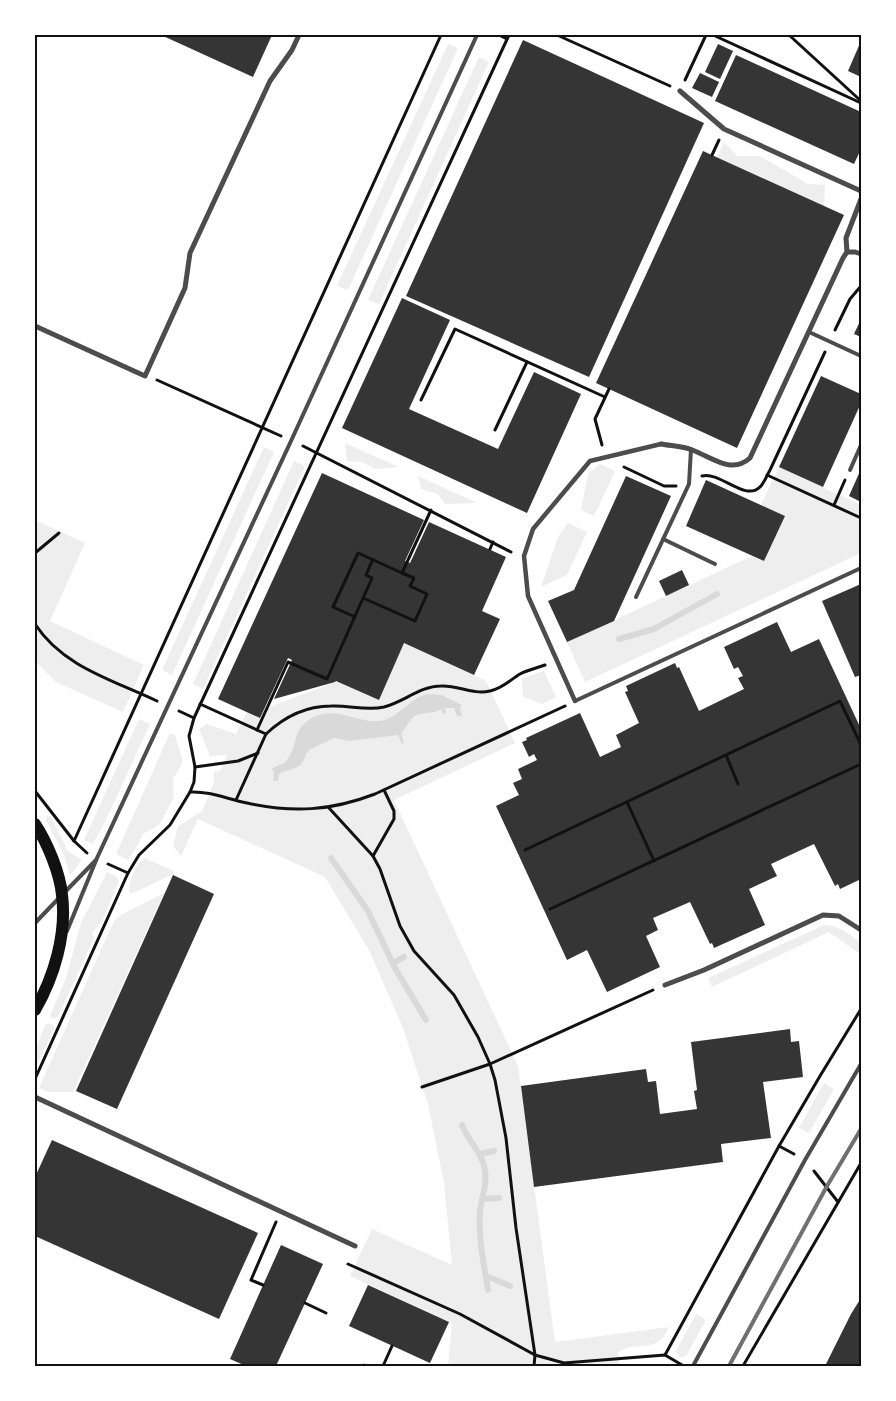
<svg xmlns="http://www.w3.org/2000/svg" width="896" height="1401" font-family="Cabin,sans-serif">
<rect width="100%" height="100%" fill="#fff"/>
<g fill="#eee">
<path d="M448,44L458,48L348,290L337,286Z"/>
<path d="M479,57L489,62L379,304L368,300Z"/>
<path d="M724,142L737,156H760L808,184L825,185L824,206L717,157Z"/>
<path d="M345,443L399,467L375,469L362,462L347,461Z"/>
<path d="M264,447L274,452L172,675L162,670Z"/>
<path d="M294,461L305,466L203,689L193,684Z"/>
<path d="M600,464L615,471L594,516L581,510L588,474Z"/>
<path d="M779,467L861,505V553L585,682L567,642L752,556L764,561L785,516L761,505Z"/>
<path d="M418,476L477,503L445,504L438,494L421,489Z"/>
<path d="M35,520L85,543L50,621L144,665L123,712L56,682L35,661Z"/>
<path d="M568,523L587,532L567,575L541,587L558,537Z"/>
<path d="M404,643L486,681L515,743L394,800L518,1066L555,1342L669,1327C657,1356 638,1339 618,1352L620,1366H448L452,1323L350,1276L372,1229L452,1265L444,1183L428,1104L403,1028L369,950L325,877L198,819L181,856L173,846L178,826L202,811L214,783V772L220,771L227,755L210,756L199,729L207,724L236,734L247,712L260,718L264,709L338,681L378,700Z"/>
<path d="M544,671L556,697L542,704L523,697L522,678Z"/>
<path d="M139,719L150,724L106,820L93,844L84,840Z"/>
<path d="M170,733L175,735L183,762L173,779L174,797L160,824L143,834L139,843L128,860L116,854Z"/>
<path d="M47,816L51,817L68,851L82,860L70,875L63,853L46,820Z"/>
<path d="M145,858L174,871L173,874L131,894L129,892C128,881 136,863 145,858Z"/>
<path d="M107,872L117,877L119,882L102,921L92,933L94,938L58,1017L53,1019L50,1016L66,978L81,923Z"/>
<path d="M164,893L73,1092H48L39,1088L114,921L121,915Z"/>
<path d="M824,925C839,925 849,934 861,943V955L829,932L712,987L708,978Z"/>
<path d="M48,1023L53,1025L54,1029L35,1069V1049L46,1024Z"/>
<path d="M824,1083L834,1089L809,1133L799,1128Z"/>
<path d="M696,1314L706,1320L686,1356L680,1357L676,1351Z"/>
</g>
<path fill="#d9d9d9" d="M429,694L441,695L462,705L460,708L462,716H457L454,708H445L446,713L443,714L441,709C433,714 426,712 417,715C409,718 407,728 401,733L404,743L402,744L398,735L349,741L334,738L309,750C305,755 304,762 300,765C296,769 289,769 284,772V771L279,774L278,781H273L274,772L271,769L281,764L282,765C298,753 291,735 305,723C330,701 353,723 379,721C400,719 408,697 429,694Z"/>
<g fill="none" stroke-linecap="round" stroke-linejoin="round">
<g stroke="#d9d9d9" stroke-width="6">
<path d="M619,639L654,629L717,594"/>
<path d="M331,858L368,911L395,968L426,1020"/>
<path d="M393,963L404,957"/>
<path d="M462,1125C468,1141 482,1152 485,1170C488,1183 481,1199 480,1212C478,1238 484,1264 488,1290"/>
<path d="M480,1154L494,1151"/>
<path d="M482,1199L499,1198"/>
<path d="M486,1277L491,1278L510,1286"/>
</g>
</g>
<g fill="#353535">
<path d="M161,35H272L253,77Z"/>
<path d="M523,40L704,123L589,377L406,296Z"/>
<path d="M861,41V77L848,71Z"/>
<path d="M718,44L733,51L720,79L705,72Z"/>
<path d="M736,55L861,112V149L854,164L715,101Z"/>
<path d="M700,73L719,82L712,97L692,88Z"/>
<path d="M703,151L844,215L737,448L596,383Z"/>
<path d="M402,298L450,320L409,409L498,449L534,372L581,394L527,513L342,428Z"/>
<path d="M861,319V337L854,334Z"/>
<path d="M821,376L861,394V403L823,487L779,467Z"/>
<path d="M861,469V502L849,496Z"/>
<path d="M322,473L424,520L405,561L410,563L429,522L506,557L482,611L500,619L474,675L404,643L379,700L336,681L335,682L274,699L292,660L288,658L260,718L218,699Z"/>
<path d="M626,476L671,496L614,621L567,642L548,601L574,590Z"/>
<path d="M706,480L785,516L764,561L686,526Z"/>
<path d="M682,570L689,585L666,596L659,581Z"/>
<path d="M861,584V675L855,677L822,601Z"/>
<path d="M777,622L791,652L819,639L861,729V879L840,889L838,884L835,886L814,844L771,864L777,876L749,889L765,925L714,948L712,943L710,944L690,902L653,918L658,930L646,936L660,967L607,992L587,950L567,960L496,806L519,795L513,783L522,779L518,769L537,760L534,754L529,757L522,742L527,740L526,738L580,713L600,757L621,747L616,735L639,723L625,692L628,691L626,686L675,663L677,668L679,667L699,711L744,689L738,678L743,676L738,667L734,669L724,647Z"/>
<path d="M173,875L214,894L117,1109L76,1091Z"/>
<path d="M790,1029L791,1042L799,1041L803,1077L763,1082L771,1138L721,1144L723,1162L534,1187L521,1086L646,1069L648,1082L656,1081L660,1114L697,1109L694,1091L697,1090L691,1042Z"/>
<path d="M52,1140L258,1233L219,1319L35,1236V1177Z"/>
<path d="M281,1245L323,1264L276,1366H246L230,1359Z"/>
<path d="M368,1285L449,1322L430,1363L349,1326Z"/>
<path d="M861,1298V1366H825L851,1314Z"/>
</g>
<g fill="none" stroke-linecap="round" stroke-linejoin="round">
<g stroke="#111" stroke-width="3">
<path d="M499,35L507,39"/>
<path d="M557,35L670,86"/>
<path d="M713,35L861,103"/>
<path d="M789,35L861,101"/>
<path d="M685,80L706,35"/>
<path d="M712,155L719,140"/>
<path d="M835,330L850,299L861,286"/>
<path d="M157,380L281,436"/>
<path d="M421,400L455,329L605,397"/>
<path d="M495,430L527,362"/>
<path d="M602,445L595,419L609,389"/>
<path d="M303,446L511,552"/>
<path d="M624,467L664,486H676"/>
<path d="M767,475L861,518"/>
<path d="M702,476C720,471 745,502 760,487C765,482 767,475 770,470L825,352"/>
<path d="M834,505L845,480"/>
<path d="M490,549L493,542"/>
<path d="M35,553L59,533"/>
<path d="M363,598L415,621L427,594L410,586L414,578L402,573"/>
<path d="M355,617L333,607L358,553L402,573L431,510"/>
<path d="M35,624C63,667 113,680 157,701"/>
<path d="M200,704L266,734C284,717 305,706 331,706C349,705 366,711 384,707C404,702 420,686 441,686C458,685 473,695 490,691C502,689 510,680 520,674C527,670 537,668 545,665"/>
<path d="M179,711L194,718"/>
<path d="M257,730L288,662L327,679L372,578L366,575L373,559"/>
<path d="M726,755L738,784"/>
<path d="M195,767L238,761L258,753"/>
<path d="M35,791L74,841L87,853"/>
<path d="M190,792C210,791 227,799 247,803C293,813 331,811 375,794L565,706"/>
<path d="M236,800L266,734"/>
<path d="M627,802L654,861"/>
<path d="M329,808L373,856L380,869L400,926L414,951L454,995L478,1037L490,1064L495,1080L506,1138L516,1228L535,1355L534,1366"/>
<path d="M74,841L441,35"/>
<path d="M525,850L840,701L861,745"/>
<path d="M373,856L394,819V811L384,790"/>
<path d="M108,864L128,873"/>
<path d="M550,909L861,764"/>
<path d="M35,1079L128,873L139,855L170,825L190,792L194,782L195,767L189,736L194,718L509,35"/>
<path d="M422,1087L490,1064L653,990"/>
<path d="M779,1146L794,1154"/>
<path d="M814,1171L838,1202"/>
<path d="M348,1264L460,1314L535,1355L564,1363L665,1355L682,1365"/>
<path d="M263,1285L251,1280L276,1222"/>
<path d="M305,1303L326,1313"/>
<path d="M665,1355L779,1146L820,1076L861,1009"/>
<path d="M363,1366L364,1365"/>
<path d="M383,1366L392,1346"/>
<path d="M743,1366L861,1163"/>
</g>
<g stroke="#4c4c4c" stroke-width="4">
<path d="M809,332L861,356"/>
<path d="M850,470L861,445"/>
<path d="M663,539L715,564"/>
<path d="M636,597L689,484L691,449"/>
<path d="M575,701L861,568"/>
<path d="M64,893L96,860"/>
<path d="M35,923L59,898"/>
<path d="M67,931L97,858L291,441L477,35"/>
<path d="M693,1366L805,1160L861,1064"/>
</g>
<path stroke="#4c4c4c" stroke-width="4.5" d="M575,701L528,596L524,556L533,529L590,461L661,444"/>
<g stroke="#4c4c4c" stroke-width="5">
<path d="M680,91L724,129L861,191"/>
<path d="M847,252L846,238L861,199"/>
<path d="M35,326L145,376L185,288L190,253L270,81L292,50L299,35"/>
<path d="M661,444C671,446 683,446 692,450C712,457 731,475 750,458L843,258L847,252H855L861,254"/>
<path d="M665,985L704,970L823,915L839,916L861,930"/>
<path d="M35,1097L355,1246"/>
</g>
<path stroke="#111" stroke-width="12" d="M35,824C47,842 60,873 62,895C67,934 54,977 35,1010"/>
<path stroke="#707070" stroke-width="4" d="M729,1366L827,1186L861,1129"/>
</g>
<rect width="896" height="1401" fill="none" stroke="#ffffff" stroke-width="72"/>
<rect x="36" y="36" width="824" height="1329" fill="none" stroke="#111" stroke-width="2"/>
</svg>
